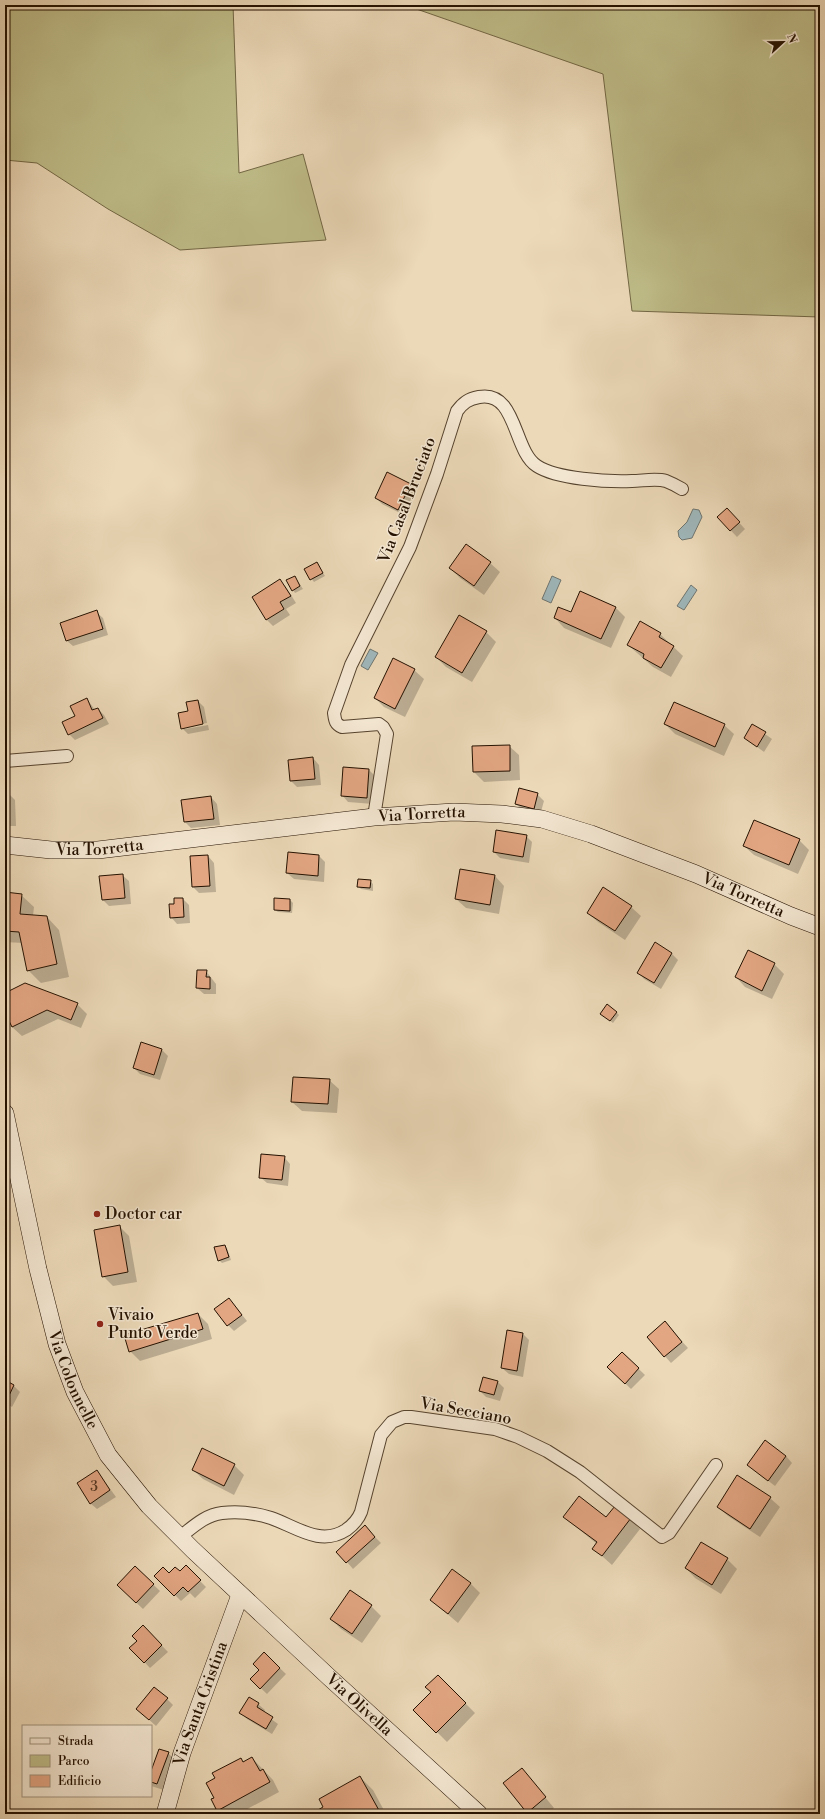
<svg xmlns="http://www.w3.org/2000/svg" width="825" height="1819" font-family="'Libre Bodoni',serif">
<rect width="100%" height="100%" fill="#ecd9b8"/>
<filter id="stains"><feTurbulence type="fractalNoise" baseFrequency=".005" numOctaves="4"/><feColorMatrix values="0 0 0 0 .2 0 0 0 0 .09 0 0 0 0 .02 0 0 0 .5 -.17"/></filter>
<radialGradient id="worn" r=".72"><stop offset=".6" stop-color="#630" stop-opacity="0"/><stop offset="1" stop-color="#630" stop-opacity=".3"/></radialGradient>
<g fill="#bfbd89" stroke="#726744">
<path d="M5,5H233L239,173L303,154L326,240L180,250L108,209L37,163L5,160Z"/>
<path d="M405,5H820V317L632,311L603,74Z"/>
</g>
<g fill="#9fb7bb" stroke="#6e7570">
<path d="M693,509L699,510L702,517L692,538L682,540L679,537L678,531L687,522Z"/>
<path d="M552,576L561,580L551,603L542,599Z"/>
<path d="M691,585L697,590L684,610L677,606Z"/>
<path d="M370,649L378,653L368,670L361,666Z"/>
</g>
<g fill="#0003">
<path d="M410,484L416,491L404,515L382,504L376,498Z"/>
<path d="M733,516L745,529L737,537L718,517Z"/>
<path d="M317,563L325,576L314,582L305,570Z"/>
<path d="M490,563L500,572L484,595L460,578L450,568Z"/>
<path d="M295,577L303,589L295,593L293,590Z"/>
<path d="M280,581L286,587L296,603L286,609L290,615L273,626L267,620L253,597Z"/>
<path d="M615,607L625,617L611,648L564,628L555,618L572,614Z"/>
<path d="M96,612L103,618L108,635L73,646L66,640Z"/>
<path d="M486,632L496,642L472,682L446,667L436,657Z"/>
<path d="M660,634L683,656L671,677L653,667L628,645Z"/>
<path d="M414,670L424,679L405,717L384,707L375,698Z"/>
<path d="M87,699L95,710L98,709L104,715L109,724L75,740L69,734L76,716Z"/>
<path d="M198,701L204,707L207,723L185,727V729L208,725L209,730L188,734L182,728L189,712Z"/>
<path d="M665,724L724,725L734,734L724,756L675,734Z"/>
<path d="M753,725L772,739L764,752L745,738Z"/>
<path d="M509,746L519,755L520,780L484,782L474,772L473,747Z"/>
<path d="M313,758L319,765L321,785L297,787L291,781Z"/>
<path d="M369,770L375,776L373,804L348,802L342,795Z"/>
<path d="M5,790L15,800L16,826H5Z"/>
<path d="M537,794L544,801L540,815L522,810L516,804Z"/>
<path d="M211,797L217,804L220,825L191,828L185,822Z"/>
<path d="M526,836L532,842L529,863L500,858L494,852Z"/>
<path d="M799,840L809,850L798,874L754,855L744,846Z"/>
<path d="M208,856L214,863L216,892L199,893L193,887Z"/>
<path d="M319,856L325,862L324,882L294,879L287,873Z"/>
<path d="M122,875L129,881L131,904L109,906L103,900Z"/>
<path d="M495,876L504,886L499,914L466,908L456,899Z"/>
<path d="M370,881L373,884V891L361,889L358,886Z"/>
<path d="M5,893L21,895L34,907L33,916L47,917L59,930L69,977L41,983L28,970L23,943L5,942Z"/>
<path d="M183,899L189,905L190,923L177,924L171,917L175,905Z"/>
<path d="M290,900L293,903L292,913L278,912L275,910Z"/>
<path d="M631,907L641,916L625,940L598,922L588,913Z"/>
<path d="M672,954L678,960L661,989L644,979L638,972Z"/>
<path d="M774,964L784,974L772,999L745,987L736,977Z"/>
<path d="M206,971L216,984V994H204L197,988Z"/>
<path d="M5,994L77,1004L87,1014L81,1028L58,1019L22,1036L12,1027L5,1011Z"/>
<path d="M616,1012L619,1015L613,1023L601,1014Z"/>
<path d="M162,1050L168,1056L160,1080L140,1074L134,1068Z"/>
<path d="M329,1080L339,1089L337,1113L302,1111L292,1102Z"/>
<path d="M284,1157L290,1164L288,1186L267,1183L260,1177Z"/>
<path d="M120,1227L129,1236L137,1282L113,1286L103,1276Z"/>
<path d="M225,1246L227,1248L231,1260L222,1263L219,1260Z"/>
<path d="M229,1299L247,1321L234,1331L228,1325Z"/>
<path d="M198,1314L208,1324L212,1339L140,1361L130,1351Z"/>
<path d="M665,1323L688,1348L671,1363L648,1337Z"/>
<path d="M523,1334L529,1340L523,1377L509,1374L502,1368Z"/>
<path d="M622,1353L645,1375L631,1389L608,1367Z"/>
<path d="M484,1378L498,1382L504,1388L500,1401L486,1397L480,1391Z"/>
<path d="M5,1381L14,1386L20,1392L12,1407L5,1403Z"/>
<path d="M786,1456L792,1463L775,1486L748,1465Z"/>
<path d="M234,1465L244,1475L234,1495L203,1479L193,1470Z"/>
<path d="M97,1471L116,1497L97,1509L90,1503Z"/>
<path d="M770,1498L780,1507L760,1537L728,1516L718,1507Z"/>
<path d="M564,1517L630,1519L640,1529L612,1565L593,1548L597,1544Z"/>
<path d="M371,1533L381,1543L353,1569L347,1562Z"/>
<path d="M727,1559L737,1569L721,1594L695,1578L686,1568Z"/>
<path d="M135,1567L160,1591L143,1609L118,1585Z"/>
<path d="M186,1567L206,1587L195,1598L190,1593L181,1601L156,1576L180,1573Z"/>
<path d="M470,1583L480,1593L458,1623L431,1600Z"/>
<path d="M371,1606L381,1616L362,1643L341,1629L331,1619Z"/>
<path d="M143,1626L168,1652L150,1668L131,1648L138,1641Z"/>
<path d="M264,1653L286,1674L267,1694L251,1679L260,1670Z"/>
<path d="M438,1676L475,1713L447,1742L415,1710L432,1692Z"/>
<path d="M167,1699L173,1705L156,1726L137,1709Z"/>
<path d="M258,1704L265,1710L263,1713L278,1724L272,1734L247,1719L241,1713Z"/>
<path d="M168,1753L174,1759L164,1790L151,1786V1772Z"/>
<path d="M252,1758L273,1780L279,1792L238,1814H222L218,1810L216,1778L241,1759L244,1763Z"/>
<path d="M522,1769L554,1808L547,1814H530L528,1812Z"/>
<path d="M360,1777L373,1790L386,1814H313L324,1808Z"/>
</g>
<g fill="#e3a683" stroke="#241100">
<path d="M387,472L411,484L398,510L375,498Z"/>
<path d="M727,508L740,522L730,531L717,517Z"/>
<path d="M466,544L491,562L474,586L449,568Z"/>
<path d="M317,562L323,573L310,580L304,569Z"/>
<path d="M295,576L300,586L292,591L286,580Z"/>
<path d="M280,579L291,596L280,602L284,609L266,620L252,597Z"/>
<path d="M580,591L616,607L601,639L554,618L558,607L571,612Z"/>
<path d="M97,610L103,629L66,641L60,623Z"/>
<path d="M459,615L487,631L462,673L435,657Z"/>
<path d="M640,621L661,633L659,637L674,646L661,668L643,658L644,654L627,645Z"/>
<path d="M393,658L415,669L395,709L374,698Z"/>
<path d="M87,698L92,710L98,708L103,718L68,735L62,722L75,716L70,706Z"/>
<path d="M198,700L203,724L181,729L178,713L188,711L186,702Z"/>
<path d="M674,702L725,724L715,747L664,724Z"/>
<path d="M752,724L766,732L757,747L744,738Z"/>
<path d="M510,745V771L473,772L472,746Z"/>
<path d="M313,757L315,779L290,781L288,760Z"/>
<path d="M343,767L369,769L367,798L341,796Z"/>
<path d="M519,788L538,793L534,809L515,804Z"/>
<path d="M211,796L214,819L184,822L181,800Z"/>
<path d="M754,820L800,839L789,865L743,846Z"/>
<path d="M496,830L527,835L523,857L493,852Z"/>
<path d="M288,852L319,855L318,876L286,873Z"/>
<path d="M208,855L210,886L192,887L190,856Z"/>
<path d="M460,869L495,875L490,905L455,899Z"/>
<path d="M123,874L125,898L102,900L99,876Z"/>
<path d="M358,879L371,880L370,888L357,887Z"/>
<path d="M603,887L632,906L615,931L587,913Z"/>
<path d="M5,892L22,894L20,914L47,916L57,964L27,971L19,932L5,931Z"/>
<path d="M174,898H183L184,917L170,918L169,904H174Z"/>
<path d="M274,898L290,899V911L274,910Z"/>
<path d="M655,942L672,953L654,983L637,973Z"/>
<path d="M748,950L775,963L762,991L735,977Z"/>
<path d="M197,970H207L206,977H210V989L196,988Z"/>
<path d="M25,983L78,1003L71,1020L47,1010L12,1027L5,1013V993Z"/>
<path d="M607,1004L617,1012L610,1021L600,1014Z"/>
<path d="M141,1042L162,1049L154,1075L133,1068Z"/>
<path d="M293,1077L330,1079L328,1104L291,1102Z"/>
<path d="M261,1154L285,1156L282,1180L259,1178Z"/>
<path d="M120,1225L128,1272L102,1277L94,1230Z"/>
<path d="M225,1245L229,1257L218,1261L214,1247Z"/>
<path d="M229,1298L242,1315L227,1326L214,1309Z"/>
<path d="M198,1313L203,1329L129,1352L124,1335Z"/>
<path d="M665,1321L682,1342L664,1357L647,1337Z"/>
<path d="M507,1330L523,1333L517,1371L501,1368Z"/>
<path d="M622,1352L639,1368L625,1384L607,1367Z"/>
<path d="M483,1377L498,1381L494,1395L479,1391Z"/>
<path d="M5,1380L14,1385L6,1402L5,1401Z"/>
<path d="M765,1440L786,1456L768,1481L747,1465Z"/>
<path d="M202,1448L235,1464L224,1486L192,1470Z"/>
<path d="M97,1470L110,1490L90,1504L77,1483Z"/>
<path d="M737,1475L771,1497L750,1529L717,1507Z"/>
<path d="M579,1496L606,1517L615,1506L631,1518L602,1556L592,1549L597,1542L563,1517Z"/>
<path d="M365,1525L375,1537L346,1563L336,1552Z"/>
<path d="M701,1542L728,1558L712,1585L685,1568Z"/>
<path d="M186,1565L201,1580L188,1592L183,1587L174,1596L154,1576L163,1567L169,1573L175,1567L180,1571Z"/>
<path d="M135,1566L154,1584L136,1603L117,1585Z"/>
<path d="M452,1569L471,1583L448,1614L430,1600Z"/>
<path d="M350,1590L372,1605L352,1634L330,1619Z"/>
<path d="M143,1625L162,1645L144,1663L129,1648L137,1641L132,1636Z"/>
<path d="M264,1652L280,1668L260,1689L250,1679L259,1670L253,1664Z"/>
<path d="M438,1675L466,1703L436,1733L413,1710L431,1692L425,1687Z"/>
<path d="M154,1687L168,1698L149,1720L136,1709Z"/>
<path d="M249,1697L259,1703L257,1707L273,1717L266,1729L239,1713Z"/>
<path d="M159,1749L169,1752L157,1784L151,1782V1771Z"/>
<path d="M252,1757L260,1771L263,1769L270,1782L217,1811L211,1799L214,1798L206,1783L215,1778L212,1773L241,1758L243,1762Z"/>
<path d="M522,1768L546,1797L527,1813L503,1783Z"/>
<path d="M360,1776L381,1814H311L323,1807L319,1799Z"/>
</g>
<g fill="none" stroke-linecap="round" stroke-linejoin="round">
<defs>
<g id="street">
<path d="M5,761L67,756"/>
<path d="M374,817L387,734L383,727L379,724L342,727C335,724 335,720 334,713L351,665L410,547L437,474L457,411C463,403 468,399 479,397C517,390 513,451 537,466C557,479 607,482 632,481C642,481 656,478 666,481C671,483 677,486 682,489"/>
<path d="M180,1537C193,1527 205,1515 222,1513C239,1511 255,1513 271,1518C295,1526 320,1547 346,1530C353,1525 358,1520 361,1512L381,1435L392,1422L404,1417H411L495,1429L518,1437L547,1451L580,1472L662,1537L669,1533L716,1465"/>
</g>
<g id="secondary">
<path id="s1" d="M5,845L51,850H98L374,817L454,812L502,814L542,819L591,834L696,874L791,916L820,927"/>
<path id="s2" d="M5,1113L38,1269L57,1344L75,1392L108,1455L149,1506L193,1550L330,1678L479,1814"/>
<path id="s3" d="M165,1814L182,1753L240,1595"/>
</g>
</defs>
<use href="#street" stroke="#56432e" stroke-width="14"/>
<use href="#secondary" stroke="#241100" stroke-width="18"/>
<use href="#street" stroke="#f3e6d1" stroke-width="12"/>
<use href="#secondary" stroke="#f3e6d1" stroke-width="17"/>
</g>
<g fill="#8f2418" stroke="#f3e6d1" stroke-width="1.5">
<circle cx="97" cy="1214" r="4"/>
<circle cx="100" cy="1324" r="4"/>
</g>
<g text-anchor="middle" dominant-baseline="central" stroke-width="3" stroke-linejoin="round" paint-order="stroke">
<g font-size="14" fill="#543621">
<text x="94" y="1487">3</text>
</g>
<g font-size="16" fill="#241100" stroke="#f3e6d1">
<text transform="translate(407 500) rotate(-69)">Via Casal Bruciato</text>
<text stroke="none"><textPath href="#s1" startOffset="419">Via Torretta</textPath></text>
<text stroke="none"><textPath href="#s1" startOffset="95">Via Torretta</textPath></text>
<text stroke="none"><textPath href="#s1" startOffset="755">Via Torretta</textPath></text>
<text stroke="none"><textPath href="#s2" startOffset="276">Via Colonnelle</textPath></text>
<text transform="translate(466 1411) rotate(10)">Via Secciano</text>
<text stroke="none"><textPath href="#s3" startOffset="116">Via Santa Cristina</textPath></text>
<text stroke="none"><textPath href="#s2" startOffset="714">Via Olivella</textPath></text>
</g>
<g font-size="16" fill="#241100" stroke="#f3e6d1" text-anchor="start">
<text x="105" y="1214">Doctor car</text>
<text x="108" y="1315">Vivaio<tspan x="108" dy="18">Punto Verde</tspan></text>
</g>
</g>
<rect width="825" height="1819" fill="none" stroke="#ecd9b8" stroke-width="20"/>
<rect x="6" y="6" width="813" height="1807" fill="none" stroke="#241100" stroke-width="2"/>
<rect x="10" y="10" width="805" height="1799" fill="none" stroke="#241100"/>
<rect x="22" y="1725" width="130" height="72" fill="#f3e6d1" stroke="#a0917d"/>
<rect x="30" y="1738" width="20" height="6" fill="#f3e6d1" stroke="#a0917d"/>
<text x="58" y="1745" font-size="12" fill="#241100">Strada</text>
<rect x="30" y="1755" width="20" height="12" fill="#bfbd89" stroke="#a0917d"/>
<text x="58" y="1765" font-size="12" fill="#241100">Parco</text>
<rect x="30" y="1775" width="20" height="12" fill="#e3a683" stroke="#a0917d"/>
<text x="58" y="1785" font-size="12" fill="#241100">Edificio</text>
<g transform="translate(783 42) rotate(68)" stroke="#f3e6d1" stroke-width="3" paint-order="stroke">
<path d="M0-3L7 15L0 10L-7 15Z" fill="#241100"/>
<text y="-6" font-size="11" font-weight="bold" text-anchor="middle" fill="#241100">N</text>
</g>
<rect width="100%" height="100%" filter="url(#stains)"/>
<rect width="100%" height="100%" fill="url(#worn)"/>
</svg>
